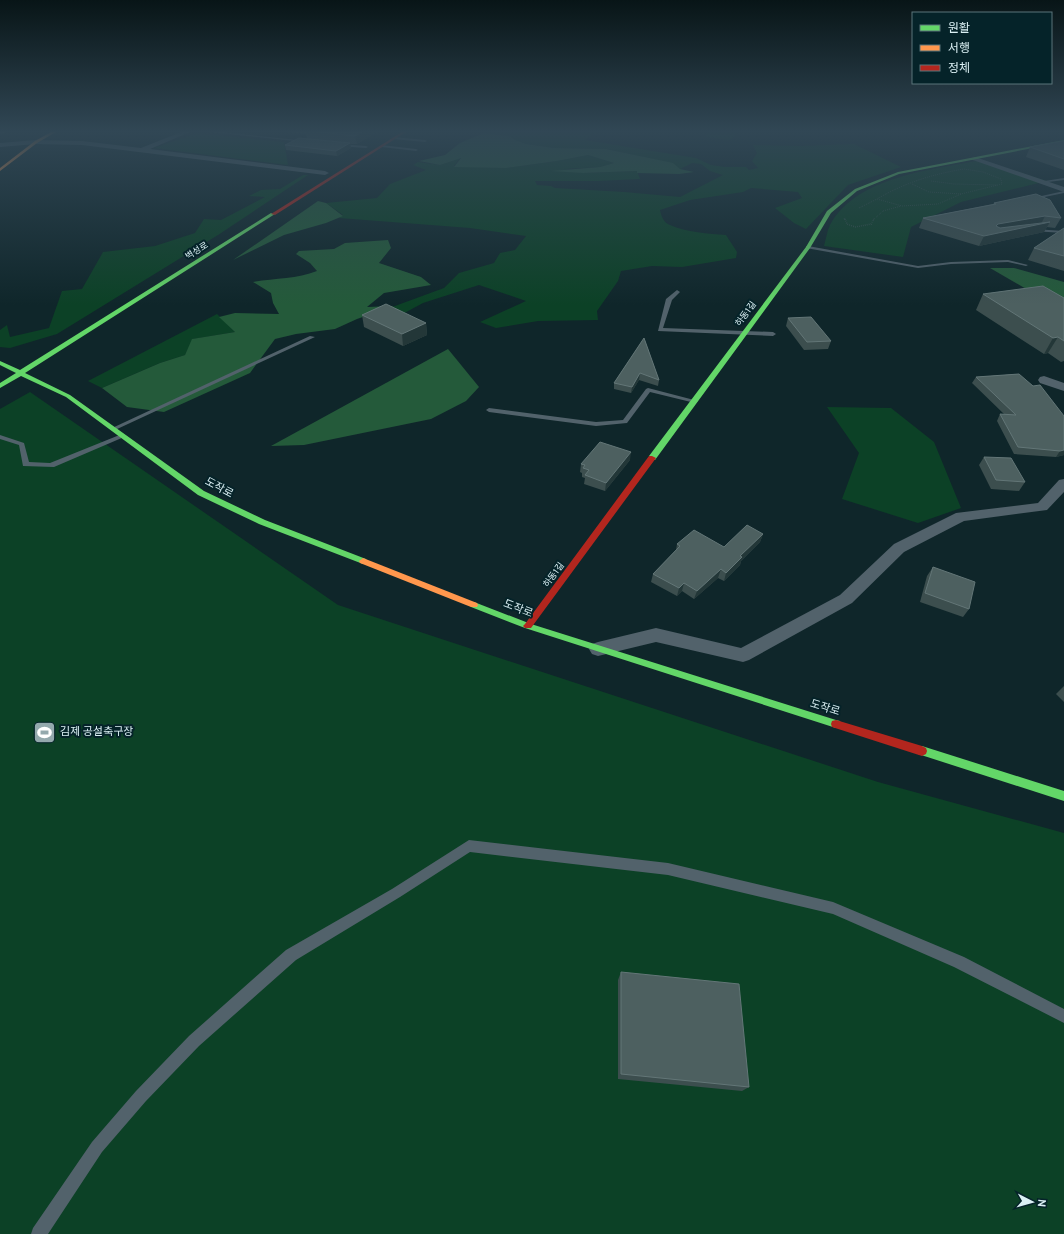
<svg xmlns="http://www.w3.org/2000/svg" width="1064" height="1234" font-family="Overpass,'Noto Sans KR',sans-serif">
<rect width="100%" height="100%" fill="#0f262a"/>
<g fill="#0c4126">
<path d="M482,132H595L585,140L696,158L711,165L725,167H746L749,170L758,168L752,161L757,153L753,145L800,146L854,144L901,167L848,185L806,229L794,223L775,208L802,198L798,192L751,188L743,192L690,200L660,210C661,216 664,223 670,225C686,232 709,234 726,235L737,252L736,258L682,267L652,266L621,271L618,281L597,311L598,320L538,321L496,328L480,322L526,301L479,285L423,303L397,317L384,310L444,288L459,273L494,263L500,253L515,250L526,236L470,228L339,218L343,215L326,203L377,198L390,184L426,170L413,165L418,162L440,165L461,157L454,166L506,168L557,161L588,155L614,163L600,167L564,169L583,173L637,171L640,179L598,181H535L537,185L551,186L555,188L624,192L680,197L723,175L710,171L701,164L692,163L680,169L639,156L606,149L554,148L526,144L514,140L509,136Z"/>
<path d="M708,132H732L737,134L730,140L706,137Z"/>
<path d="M197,133L284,142L288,165L154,148Z"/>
<path d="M981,160L1047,181L961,202L911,227L903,257L824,246C826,239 827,231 830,225C857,176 932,170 981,160Z"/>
<path d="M303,175H308L218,235L57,334L10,348L0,347V330L7,325L10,337L49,328L62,291L82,289L103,252L155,246L195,233L204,219L221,220L265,197L249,196L261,190L280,189Z"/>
<path d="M217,314L235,332L193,339L185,355L160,363L102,388L88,381Z"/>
<path d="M30,392L338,605L878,782L1064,833V1234H0V409Z"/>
<path d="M827,407L891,408L934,442L961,508L918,523L842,499L859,453Z"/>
</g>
<g fill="#245a3a">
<path d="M484,133L509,136L515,140L526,144L554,148L606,149L673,163L680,169L694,172L679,174L637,173V171L583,173L551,171L600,167L614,163L588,155L557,161L506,168L454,167L461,158L440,165L419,161L445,155L460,143Z"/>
<path d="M318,201L326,203L343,216L326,223L284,235L233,260Z"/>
<path d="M388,240L391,248L379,263L421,277L431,285L384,293L367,307L394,306L357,319L335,329L296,334L275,339L250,373L164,412L127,407L102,388L160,363L185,355L192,339L235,332L219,317L235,313L279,314L273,303L271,293L253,282C275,278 297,279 317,271L310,263L296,254L299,251L334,249L345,243Z"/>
<path d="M990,268H1014L1064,282V311Z"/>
<path d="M448,349L479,387L466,401L431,419L304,445L271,446Z"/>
</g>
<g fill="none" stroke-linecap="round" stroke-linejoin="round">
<g stroke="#4f5d64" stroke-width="1" stroke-dasharray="0.5 1.5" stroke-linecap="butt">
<path d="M964,169L983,172L1001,179L1002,184L961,194L938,204L902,206L877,199C904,183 933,174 964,169Z"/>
<path d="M931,181L954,184L997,185"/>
<path d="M912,184L929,192L961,194"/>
<path d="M859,208L877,199"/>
<path d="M844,218L845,220"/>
<path d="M873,220L883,211L901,206"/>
</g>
<path stroke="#4f5d64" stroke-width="1.5" stroke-dasharray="0.5 1.5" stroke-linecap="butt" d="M845,219L847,224L855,227L871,224L874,219"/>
<g fill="#52626b" fill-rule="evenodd">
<path d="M209,132H222L307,141L305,142Z"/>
<path d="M394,137L425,140L427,141L425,142L393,139Z"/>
<path d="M338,144L366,146L368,147L366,148L337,146Z"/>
<path d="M381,145L416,149L418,150L416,151L382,147Z"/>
<path d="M1064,178V180L1040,183L1038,182Z"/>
<path d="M1064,191V193L1030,200L1028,199Z"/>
<path d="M1034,229L1064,231V233L1032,231Z"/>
<path d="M808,246L918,266L951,262L1008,260L1028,265L1026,266L1008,262L951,264L918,268L806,248V246Z"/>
<path d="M677,290L680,292L672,300L663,328L773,332L776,334L773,336L658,331L666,299Z"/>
<path d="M310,336L315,337L115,430L113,431L110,429Z"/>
<path d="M648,388L698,401L695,403L650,392L627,423L596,426L489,412L486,410L489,408L596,422L623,420L646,389Z"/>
<path d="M122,434L124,435V437L54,467L23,466L19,445L0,439V435L24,443L29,462L50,463Z"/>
<path d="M469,840L668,863L833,902L964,957L1064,1009V1023L954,967L833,914L668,875L470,852L400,897L296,960L199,1046L146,1101L102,1152L48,1234H31L33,1228L92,1142L136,1091L189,1036L286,950L392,889Z"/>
</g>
<g fill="#52626b" fill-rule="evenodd">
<path d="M0,132H6L0,134Z"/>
<path d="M181,132H190L150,149L325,171L329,173L325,175L82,145L36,144L0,147V143L36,140L82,141L141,148Z"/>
<path d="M975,157L1064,187V192L973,160L971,159Z"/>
<path d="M1044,376L1064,383V391L1040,383L1038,380L1040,377Z"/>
<path d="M1064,479V492L1047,510L964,521L904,552L852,603L749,660L743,662L656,642L598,656L592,654L589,649L592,644L598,642L656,628L741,648L840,595L894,544L956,513L1038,503L1059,480Z"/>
</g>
<g fill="#63d668" fill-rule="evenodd">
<path d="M1064,140V142L899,174L857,191L831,213L810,248L655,460H649V456L806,247L827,211L855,189L898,172Z"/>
<path d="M271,213L275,214L25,373L70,395L204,491L265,520L366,559L367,561L363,564L259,524L198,495L66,397L21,376L0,388V383L16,373L0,365V361L20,370Z"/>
<path d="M474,602L531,624L836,720L840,721L841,724L840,727L836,728L525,628L471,607L470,605Z"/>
<path d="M922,746L1064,791V801L918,754L917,751L918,748Z"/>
</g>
<g fill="#ff974d" fill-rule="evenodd">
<path d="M51,132H56L37,143L0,171V168L35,141Z"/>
<path d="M363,558L477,603L478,605L477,607H471L360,563L359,561Z"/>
</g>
<g fill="#b3261e" fill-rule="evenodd">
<path d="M402,132H406L275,215L271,214Z"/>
<path d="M649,456H652L656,458L531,628H525L523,626L525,624Z"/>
<path d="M836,720L922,746L926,748L927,751L926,754L922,756L832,727L831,724L832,721Z"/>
</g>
</g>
<g fill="#3c4e4e">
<path d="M287,132H377L357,144H350L351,148L337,156L286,150L285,145L307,139L306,134Z"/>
<path d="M1064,141V170L1026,157L1030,147Z"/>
<path d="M994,203L1061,218L1055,228L1047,227L1044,232L979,246L919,228L923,218L993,204Z"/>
<path d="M1064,228V271L1028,260L1034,248Z"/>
<path d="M983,294L1064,298V361L1061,362L1048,353L1044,354L976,310Z"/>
<path d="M362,315L426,323L427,335L403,346L364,327Z"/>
<path d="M788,318L831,341L828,349L804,350L786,326Z"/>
<path d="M644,338L659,380L658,386L639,380L631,393L614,389V383Z"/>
<path d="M1019,374L1064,455L1056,457L1014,454L997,421L1000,414H1004L972,383L976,377Z"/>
<path d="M984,457L1025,482L1019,491L991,489L979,465Z"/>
<path d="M630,460L605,491L584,484L585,478L582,477V473L580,472L581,464Z"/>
<path d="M763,534L760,542L741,561L740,565L724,581L718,578L694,599L682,591L677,596L651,582L653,574L676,550L677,544L724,547Z"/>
<path d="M933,567L969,609L963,617L920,602L927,576Z"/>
<path d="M1064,686V702L1056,694Z"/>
<path d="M621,972L749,1087L742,1091L618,1079V980Z"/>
</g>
<g fill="#233738">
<path d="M362,132H377L357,144L355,136Z"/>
<path d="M350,143L351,148L337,156L336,151Z"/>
<path d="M1045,216L1041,224L1050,222L1044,232L979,246L984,236L998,224Z"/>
<path d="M426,323L427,335L403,346L402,334Z"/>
<path d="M1058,337L1048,353L1044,354L1053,338Z"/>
<path d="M640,373L639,380L631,393L632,387Z"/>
<path d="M1064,450V455L1056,457L1060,451Z"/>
<path d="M631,452L630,460L605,491L606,483Z"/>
<path d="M763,534L760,542L741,561L740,565L724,581L726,573L740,556Z"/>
<path d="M721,569L718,578L694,599L697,591Z"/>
<path d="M684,583L682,591L677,596L679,588Z"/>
</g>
<g fill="#4d6060" stroke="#637677">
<path d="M319,132H362L355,136Z"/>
<path d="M299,138L350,143L336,151L285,145Z"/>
<path d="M1064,141V159L1030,147Z"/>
<path d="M1036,194L1050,200L1061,218L1045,216L998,224L996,226L1000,228L1050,222L984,236L923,218L996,204L994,203Z"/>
<path d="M1064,228V256L1034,248Z"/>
<path d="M1043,286L1064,298V341L1058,337L1053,338L983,294Z"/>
<path d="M386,304L426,323L402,334L362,315Z"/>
<path d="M811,317L831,341L807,342L788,318Z"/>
<path d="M644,338L659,380L640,373L632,387L614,383Z"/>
<path d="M1019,374L1033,386L1040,385L1064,416V450L1060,451L1018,447L1000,414L1016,415L976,377Z"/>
<path d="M600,442L631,452L606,483L585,475L589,470L583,468L585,465L581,464Z"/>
<path d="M984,457L1011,458L1025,482L996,480Z"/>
<path d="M747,525L763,534L740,556L742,557L726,573L721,569L697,591L684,583L679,588L653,574L680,546L677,544L694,530L724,547Z"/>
<path d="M933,567L975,582L969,609L925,593Z"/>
<path d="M621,972L739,984L749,1087L621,1074Z"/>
</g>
<linearGradient id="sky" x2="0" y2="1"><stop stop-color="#081517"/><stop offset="0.43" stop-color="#314755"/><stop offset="1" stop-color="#314755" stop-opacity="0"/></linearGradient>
<rect width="1064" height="305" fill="url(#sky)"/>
<defs>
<symbol id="stadium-square" viewBox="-11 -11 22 22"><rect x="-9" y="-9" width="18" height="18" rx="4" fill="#94a9ad" stroke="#052329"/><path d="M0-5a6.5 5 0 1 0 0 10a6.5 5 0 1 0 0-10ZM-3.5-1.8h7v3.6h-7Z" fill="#fff"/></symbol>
</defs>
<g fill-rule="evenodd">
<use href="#stadium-square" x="32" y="720" width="25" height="25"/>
</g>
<g text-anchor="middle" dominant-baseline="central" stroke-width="4" stroke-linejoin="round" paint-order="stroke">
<g font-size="9" fill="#dbf0f4" stroke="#052329">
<text transform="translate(197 251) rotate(-32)">벽성로</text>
<text transform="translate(746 314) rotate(-54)">하동1길</text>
<text transform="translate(554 575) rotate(-54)">하동1길</text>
</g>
<g font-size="11" fill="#dbf0f4" stroke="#052329">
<text transform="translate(219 488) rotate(28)">도작로</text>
<text transform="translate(518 609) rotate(21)">도작로</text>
<text transform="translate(825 708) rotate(17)">도작로</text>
</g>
<g font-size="11" fill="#dbf0f4" stroke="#052329" text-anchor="start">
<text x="60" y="732">김제 공설축구장</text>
</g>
</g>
<rect x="912" y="12" width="140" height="72" fill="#052329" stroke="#5b757a"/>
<rect x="920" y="25" width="20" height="6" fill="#63d668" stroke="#5b757a"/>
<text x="948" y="32" font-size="12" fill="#dbf0f4">원활</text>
<rect x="920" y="45" width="20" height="6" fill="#ff974d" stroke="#5b757a"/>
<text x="948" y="52" font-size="12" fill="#dbf0f4">서행</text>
<rect x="920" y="65" width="20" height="6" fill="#b3261e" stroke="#5b757a"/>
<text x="948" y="72" font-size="12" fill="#dbf0f4">정체</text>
<g transform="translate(1032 1202) rotate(96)" stroke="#052329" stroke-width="3" paint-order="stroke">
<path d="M0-3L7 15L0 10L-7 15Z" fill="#dbf0f4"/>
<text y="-6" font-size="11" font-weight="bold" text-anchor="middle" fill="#dbf0f4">N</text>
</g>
</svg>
